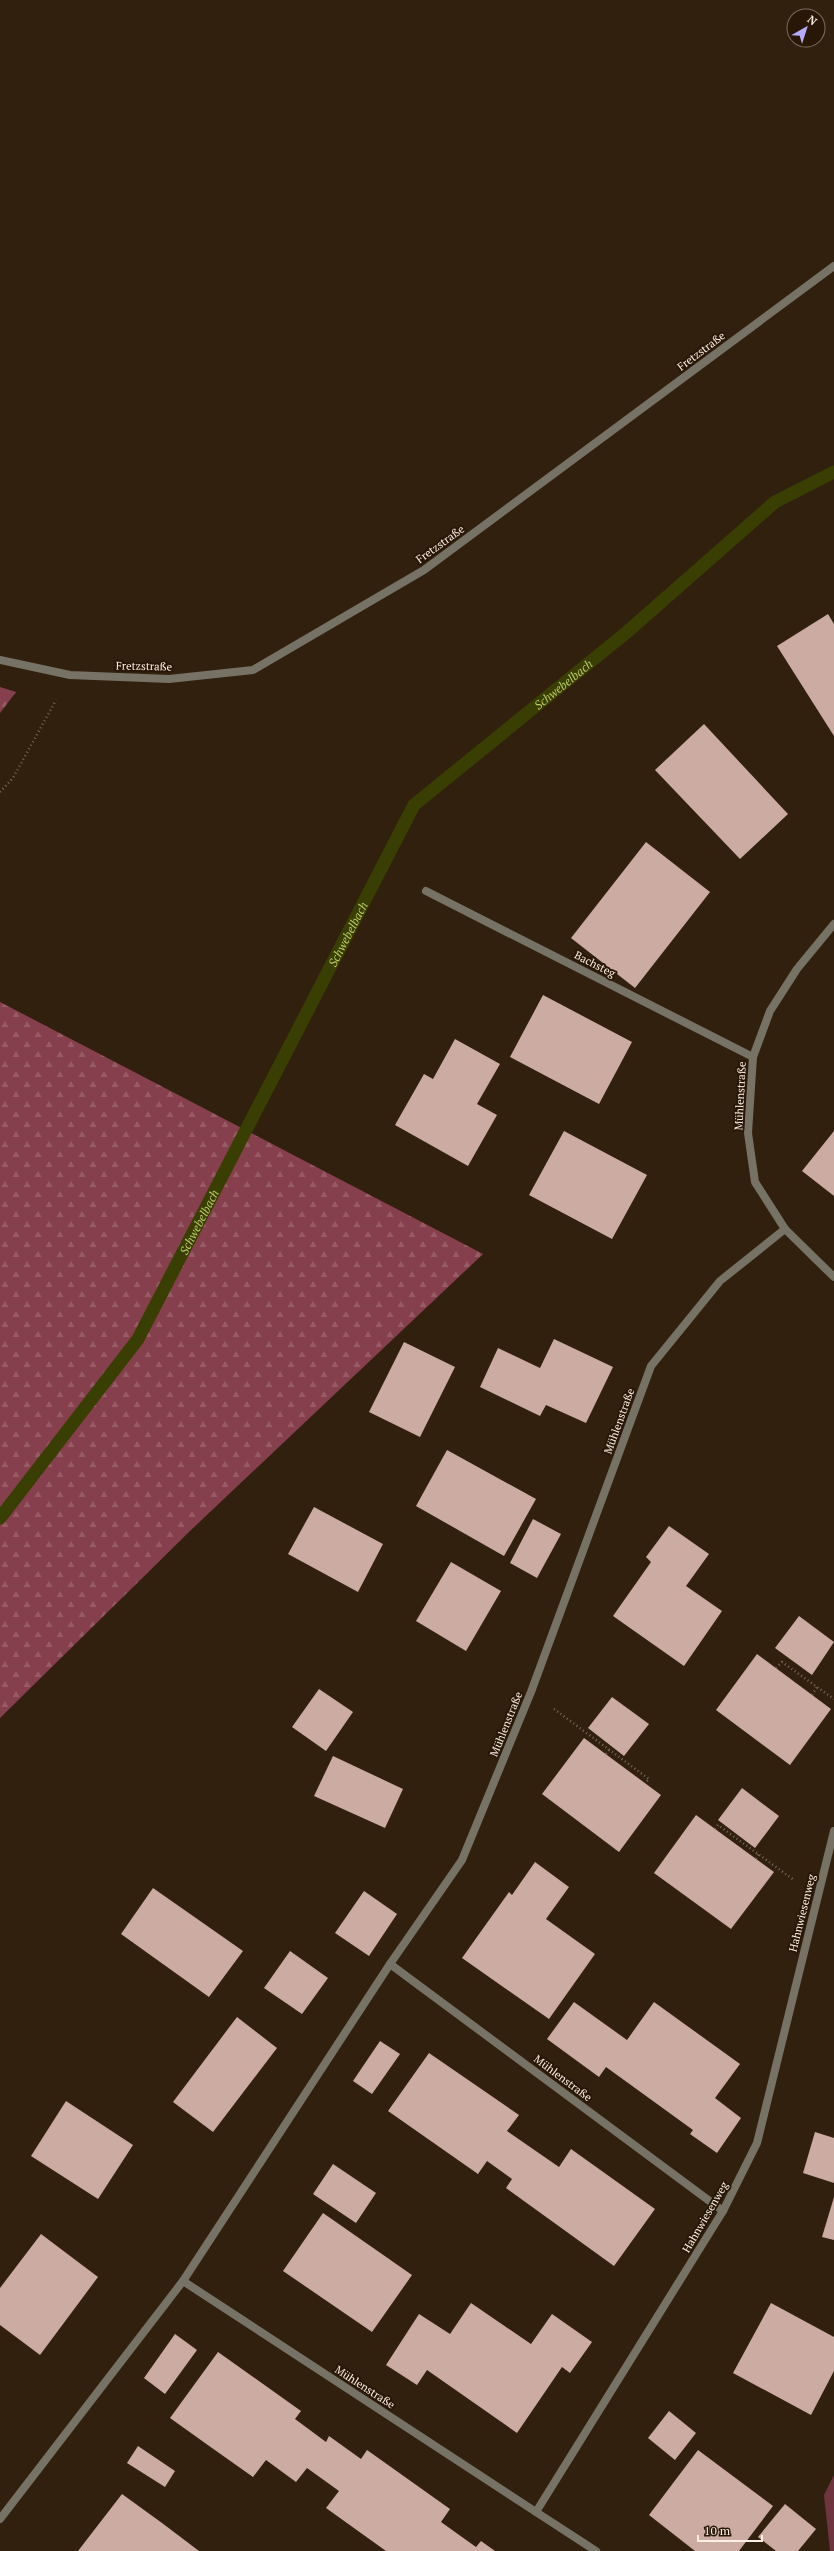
<svg xmlns="http://www.w3.org/2000/svg" width="834" height="2551" font-family="'PT Serif',serif">
<defs>
<pattern id="forest-firs" width="22" height="20" patternUnits="userSpaceOnUse"><rect width="22" height="20" fill="#863f4d"/><path d="M5 1l3.5 6h-7zM16 11l3.5 6h-7z" fill="#985b66"/></pattern>
</defs>
<rect width="100%" height="100%" fill="#32200f"/>
<path fill="#6e3440" d="M834,2475V2551H830L824,2495Z"/>
<g fill="url(#forest-firs)">
<path d="M0,687L16,692L0,713Z"/>
<path d="M0,1002L483,1254L191,1530L0,1718Z"/>
</g>
<g fill="none" stroke-linecap="round" stroke-linejoin="round">
<path stroke="#393f02" stroke-width="13" id="s1" d="M0,1518L138,1339L414,805L627,632L775,502L834,472"/>
</g>
<g fill="#cbaba2">
<path d="M828,614L834,624V736L777,646Z"/>
<path d="M704,724L788,814L740,859L655,770Z"/>
<path d="M646,842L710,892L635,988L571,938Z"/>
<path d="M543,995L632,1042L599,1104L510,1057Z"/>
<path d="M455,1039L500,1064L477,1104L497,1115L468,1166L395,1125L424,1074L433,1079Z"/>
<path d="M564,1131L647,1175L612,1239L529,1195Z"/>
<path d="M834,1131V1196L802,1171Z"/>
<path d="M554,1339L613,1367L586,1423L546,1405L540,1416L480,1387L498,1348L540,1368Z"/>
<path d="M404,1342L455,1367L420,1437L369,1412Z"/>
<path d="M447,1450L536,1499L504,1556L416,1506Z"/>
<path d="M314,1507L383,1544L358,1592L288,1554Z"/>
<path d="M533,1519L561,1534L537,1578L510,1563Z"/>
<path d="M669,1526L709,1554L686,1586L722,1611L684,1666L613,1616L651,1562L646,1557Z"/>
<path d="M451,1562L501,1591L466,1651L416,1621Z"/>
<path d="M799,1616L834,1642L812,1675L775,1648Z"/>
<path d="M757,1654L831,1709L790,1765L716,1710Z"/>
<path d="M319,1689L353,1712L326,1751L292,1727Z"/>
<path d="M612,1697L649,1724L624,1756L588,1728Z"/>
<path d="M584,1738L661,1795L619,1852L542,1794Z"/>
<path d="M333,1756L403,1789L385,1828L314,1796Z"/>
<path d="M742,1788L779,1816L755,1848L718,1820Z"/>
<path d="M696,1815L774,1872L731,1929L654,1873Z"/>
<path d="M535,1862L569,1887L546,1919L595,1954L549,2019L462,1958L509,1892L512,1895Z"/>
<path d="M153,1888L243,1951L209,1997L121,1934Z"/>
<path d="M364,1891L397,1914L369,1956L335,1933Z"/>
<path d="M290,1951L328,1978L302,2014L264,1988Z"/>
<path d="M574,2002L627,2040L654,2002L740,2064L715,2098L741,2118L717,2153L690,2134L693,2130L606,2067L599,2077L547,2039Z"/>
<path d="M237,2017L277,2048L213,2132L173,2102Z"/>
<path d="M380,2041L400,2054L372,2094L353,2081Z"/>
<path d="M429,2053L519,2115L507,2131L559,2167L571,2149L655,2209L614,2266L506,2188L512,2179L487,2161L478,2174L388,2111Z"/>
<path d="M66,2101L133,2145L98,2199L31,2156Z"/>
<path d="M815,2132L834,2138V2183L803,2173Z"/>
<path d="M333,2164L376,2193L356,2223L313,2194Z"/>
<path d="M834,2197V2240L822,2237Z"/>
<path d="M323,2213L412,2275L372,2332L283,2271Z"/>
<path d="M41,2234L98,2277L40,2355L0,2325V2288Z"/>
<path d="M471,2303L531,2344L552,2314L592,2342L570,2373L562,2367L517,2433L427,2370L417,2385L386,2365L419,2314L450,2334Z"/>
<path d="M771,2303L834,2337V2371L811,2415L733,2373Z"/>
<path d="M175,2334L197,2350L165,2394L144,2378Z"/>
<path d="M218,2352L301,2411L295,2419L326,2442L329,2436L361,2459L367,2450L450,2509L441,2522L476,2547L481,2541L495,2551H386L326,2508L339,2491L307,2468L296,2482L266,2460L253,2477L212,2448L170,2418Z"/>
<path d="M669,2411L696,2433L675,2460L648,2438Z"/>
<path d="M138,2446L175,2471L165,2487L127,2463Z"/>
<path d="M698,2450L773,2506L739,2551H695L649,2515Z"/>
<path d="M122,2494L162,2523L199,2551H78Z"/>
<path d="M785,2504L816,2529L798,2551H776L758,2537Z"/>
</g>
<g fill="none" stroke-linecap="round" stroke-linejoin="round">
<g stroke="#7b6b5d" stroke-width="2.5" stroke-dasharray="1 3" stroke-linecap="butt">
<path d="M0,792L13,778L56,700"/>
<path d="M776,1668L782,1662L834,1699"/>
<path d="M812,1695L817,1687"/>
<path d="M554,1709L649,1779L645,1783"/>
<path d="M606,1754L609,1750"/>
<path d="M715,1829L718,1825L794,1880"/>
<path d="M756,1859L759,1853"/>
</g>
<path stroke="#767266" stroke-width="8" d="M426,891L753,1057"/>
<g stroke="#767266" stroke-width="8">
<path d="M0,660L70,675L169,679L253,670L424,570L834,266"/>
<path d="M785,1229L834,1277"/>
<path d="M390,1964L723,2211"/>
<path d="M183,2281L536,2512"/>
<path d="M0,2519L183,2281L390,1964L462,1860L531,1692L651,1366L720,1281L785,1229L755,1182L748,1133L753,1057L770,1011L797,969L834,924"/>
<path d="M596,2551L536,2512L723,2211L757,2143L834,1831"/>
</g>
</g>
<g text-anchor="middle" dominant-baseline="central" stroke-width="4" stroke-linejoin="round" paint-order="stroke">
<g font-size="11" fill="#fcefe5" stroke="#281706">
<text transform="translate(701 351) rotate(-37)">Fretzstraße</text>
<text transform="translate(440 544) rotate(-36)">Fretzstraße</text>
<text transform="translate(144 666) rotate(1)">Fretzstraße</text>
<text transform="translate(595 964) rotate(27)">Bachsteg</text>
<text transform="translate(740 1096) rotate(-87)">Mühlenstraße</text>
<text transform="translate(619 1421) rotate(-70)">Mühlenstraße</text>
<text transform="translate(506 1724) rotate(-68)">Mühlenstraße</text>
<text transform="translate(802 1913) rotate(-76)">Hahnwiesenweg</text>
<text transform="translate(563 2078) rotate(37)">Mühlenstraße</text>
<text transform="translate(705 2217) rotate(-60)">Hahnwiesenweg</text>
<text transform="translate(365 2387) rotate(33)">Mühlenstraße</text>
</g>
<g font-size="12" font-style="italic" fill="#bac963" stroke="#281706">
<text stroke="none"><textPath href="#s1" startOffset="1019">Schwebelbach</textPath></text>
<text stroke="none"><textPath href="#s1" startOffset="682">Schwebelbach</textPath></text>
<text stroke="none"><textPath href="#s1" startOffset="358">Schwebelbach</textPath></text>
</g>
</g>
<g transform="translate(806 28) rotate(39)"><circle r="19" fill="#281706" stroke="#7d6d5f"/>
<path d="M0-3L7 15L0 10L-7 15Z" fill="#b5acf8"/>
<text y="-6" font-size="11" font-weight="bold" text-anchor="middle" fill="#fcefe5">N</text>
</g>
<path d="M698 2535v6h64v-6" fill="none" stroke="#fcefe5" stroke-width="2"/>
<text x="704" y="2535" font-size="12" fill="#fcefe5" stroke="#281706" stroke-width="3" paint-order="stroke">10 m</text>
</svg>
